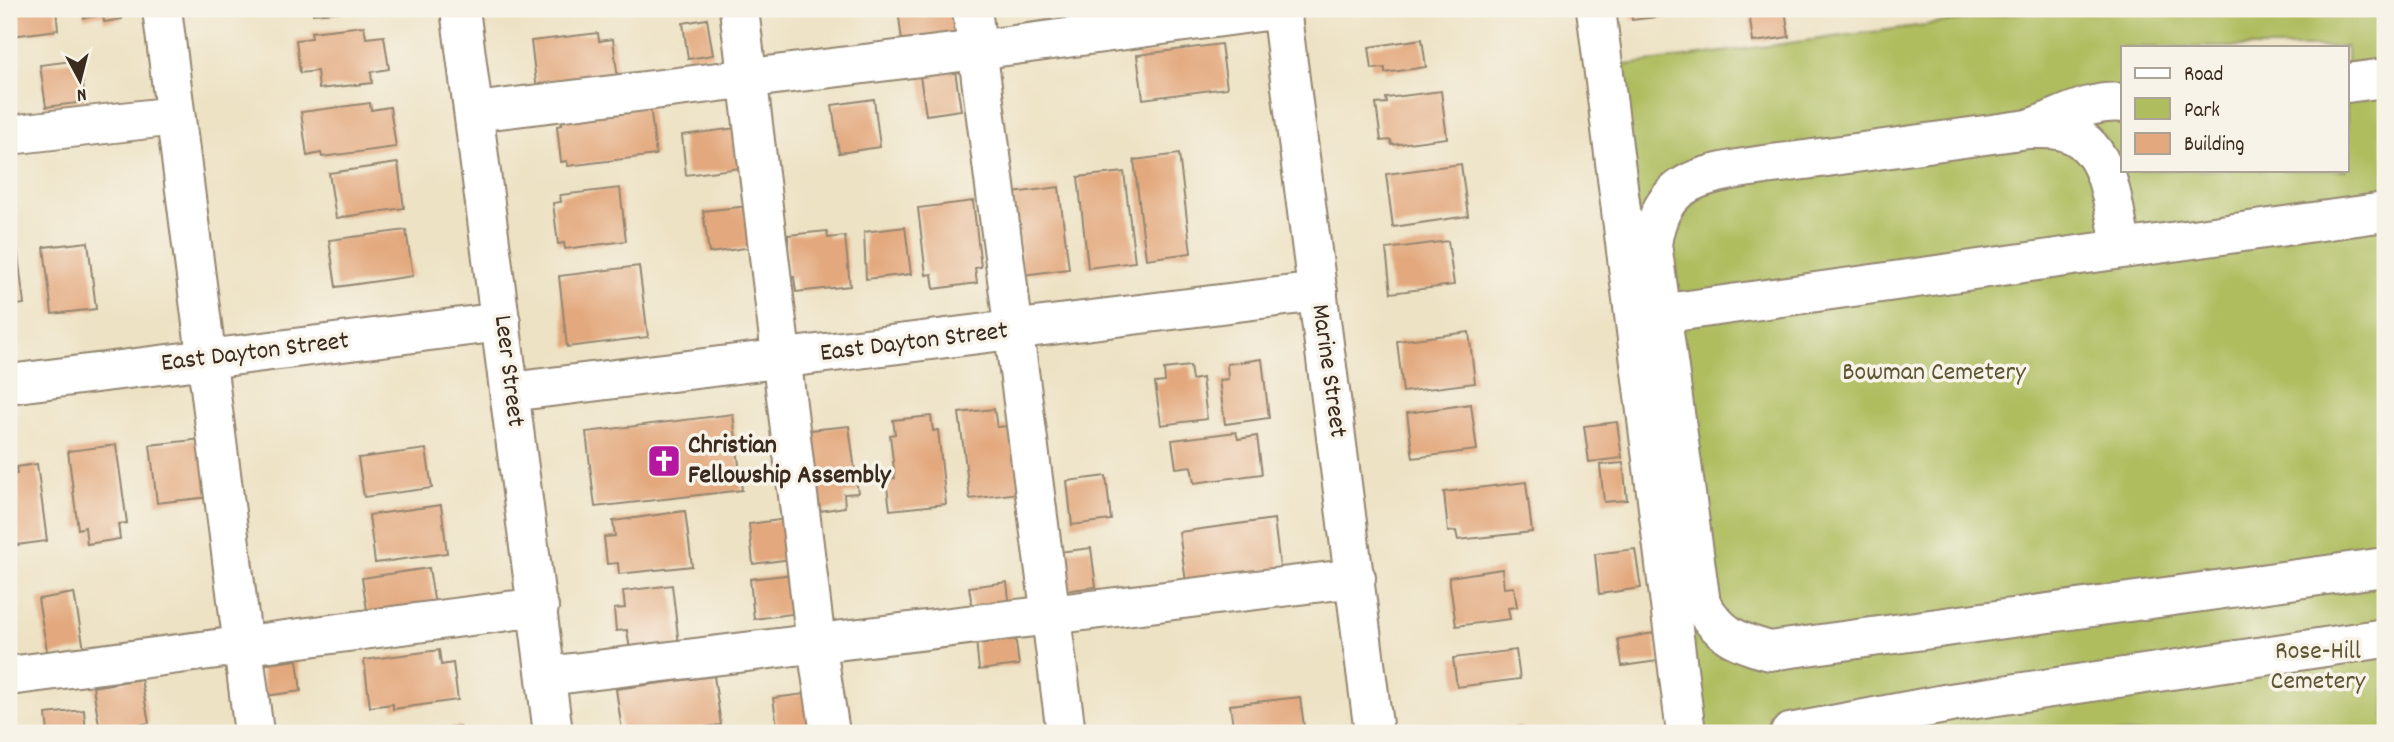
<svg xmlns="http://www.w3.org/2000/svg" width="2394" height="742" font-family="Dekko,sans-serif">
<rect width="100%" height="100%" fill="#f7f3e8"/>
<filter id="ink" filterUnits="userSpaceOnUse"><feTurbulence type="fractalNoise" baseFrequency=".0143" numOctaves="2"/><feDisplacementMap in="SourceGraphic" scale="14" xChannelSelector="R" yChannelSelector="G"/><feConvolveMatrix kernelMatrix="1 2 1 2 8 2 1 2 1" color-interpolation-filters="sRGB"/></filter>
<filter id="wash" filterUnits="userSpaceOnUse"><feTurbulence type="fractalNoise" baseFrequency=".00686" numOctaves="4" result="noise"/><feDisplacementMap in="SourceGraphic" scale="28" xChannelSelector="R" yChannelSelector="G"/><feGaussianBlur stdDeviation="1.57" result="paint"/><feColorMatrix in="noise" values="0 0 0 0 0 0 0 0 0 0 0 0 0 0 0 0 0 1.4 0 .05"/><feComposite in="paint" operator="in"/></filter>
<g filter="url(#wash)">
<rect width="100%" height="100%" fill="#ede2c4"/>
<path fill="#afbd5f" stroke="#75743e" stroke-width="2" fill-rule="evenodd" d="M2045,9H2385V733H1700L1617,66ZM2123,47H2347V170H2123Z"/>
<g id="blocks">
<g fill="#e3a87d">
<path d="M9,9H56L58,30L11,36Z"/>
<path d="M83,9H138V12L121,14L122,19L104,22L103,15L84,18Z"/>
<path d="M313,9H349V11L313,14Z"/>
<path d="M898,9H958L961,33L902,41Z"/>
<path d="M1630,9H1665L1666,16L1632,20Z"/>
<path d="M1785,9L1789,37L1753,42L1749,12Z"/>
<path d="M707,19L713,55L688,59L683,23Z"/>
<path d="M364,26L366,38L384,36L389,69L371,72L372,83L319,89L317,71L300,73L296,40L312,38L311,32Z"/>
<path d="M598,33L599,41L613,39L618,80L537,90L531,41Z"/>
<path d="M1422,39L1426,67L1385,73V68L1372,69L1369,47Z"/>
<path d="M1221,44L1227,88L1143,99L1137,55Z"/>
<path d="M80,60L85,102L46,107L40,65Z"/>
<path d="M955,71L961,110L926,115L920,76Z"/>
<path d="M1441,91L1447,138L1392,145L1391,140L1381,141L1376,104L1387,103L1386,98Z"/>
<path d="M874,99L880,147L839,153L832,105Z"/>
<path d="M370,103L371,110L390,107L396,147L322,157L321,153L307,156L301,112Z"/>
<path d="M650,105L656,155L568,166L567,161L561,162L557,126L562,125V118Z"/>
<path d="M736,128L741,168L686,175L682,135Z"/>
<path d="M1179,154L1191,253L1146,259L1134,160Z"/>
<path d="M398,163L404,208L336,218L329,173Z"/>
<path d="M1461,164L1468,216L1393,227L1386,174Z"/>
<path d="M1124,172L1135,262L1088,268L1078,177Z"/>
<path d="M1059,187L1069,269L1023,275L1013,193Z"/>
<path d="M620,188L626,241L565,249L564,243L558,244L553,203L561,202L560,195Z"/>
<path d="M973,201L981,267L975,268L977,283L934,289L932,274L926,275L918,208Z"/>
<path d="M748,206L753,247L709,253L703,211Z"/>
<path d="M905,227L911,274L866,279L864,232Z"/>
<path d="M406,230L413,276L336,287L329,240Z"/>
<path d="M15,231L24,304L9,306V232Z"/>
<path d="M827,231L828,238L845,236L850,286L796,292L794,277L788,278V235Z"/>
<path d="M1448,241L1454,285L1391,293L1386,249Z"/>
<path d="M88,242L96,309L52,314L44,247Z"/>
<path d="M639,266L648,337L567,347L559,276Z"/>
<path d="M1469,332L1475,383L1403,392L1397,341Z"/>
<path d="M1262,359L1269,418L1225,424L1219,380L1228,379L1227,364Z"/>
<path d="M1190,366L1192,380L1202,378L1207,419L1161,425L1155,383L1165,382L1164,369Z"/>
<path d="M1471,404L1477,450L1413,458L1407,413Z"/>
<path d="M994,409L997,427L1011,426L1020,493L970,499L959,413Z"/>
<path d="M733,414L742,490L595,507L586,432Z"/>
<path d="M931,416L933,431L938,430L946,504L890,510L886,479L895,478L890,435L895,434L893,420Z"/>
<path d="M1617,422L1622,458L1589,462L1584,426Z"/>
<path d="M849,426L858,493L844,494L845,507L820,511L818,498L810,499L803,444L811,443L810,430Z"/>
<path d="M1236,432L1238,439L1257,436L1262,474L1194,483L1191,466L1176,468L1172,440Z"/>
<path d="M202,439L209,497L157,503L150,445Z"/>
<path d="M116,445L127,523L118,524L120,539L87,544L85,527L78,529L68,451Z"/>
<path d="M426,449L432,488L364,497L358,458Z"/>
<path d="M1623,463L1627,500L1604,502L1600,465Z"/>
<path d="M37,464L47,541L9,546V475L17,474L16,467Z"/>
<path d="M1106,476L1111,520L1072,525L1067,481Z"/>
<path d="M1526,482L1532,532L1458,540L1456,531L1448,532L1444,492Z"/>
<path d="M441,505L447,553L375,563L369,515Z"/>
<path d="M685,511L692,566L619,574L618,563L607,564L604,537L615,536L613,521Z"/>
<path d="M787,519L792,559L753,564L749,524Z"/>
<path d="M1274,519L1280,568L1186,582L1179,532Z"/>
<path d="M1091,548L1096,587L1063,591L1058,552Z"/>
<path d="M1635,549L1641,588L1599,594L1595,554Z"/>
<path d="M429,568L436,612L369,623L362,578Z"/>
<path d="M1502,569L1504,588L1514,587L1517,607L1508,608L1510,619L1456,626L1449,577Z"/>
<path d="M794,574L799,613L754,619L750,579Z"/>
<path d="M1007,582L1010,608L973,613L969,587Z"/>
<path d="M672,585L679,645L630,650L627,630L616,631L614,609L625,608L623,591Z"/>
<path d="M74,593L84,649L48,656L38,599Z"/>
<path d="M1654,633L1658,661L1622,666L1618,639Z"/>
<path d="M1015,635L1019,665L979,670L976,640Z"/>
<path d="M439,650L441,665L453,663L458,700L393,709V704L370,707L364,660Z"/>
<path d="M1516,650L1520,679L1457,687L1453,658Z"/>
<path d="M297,660L301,691L265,696L261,665Z"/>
<path d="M714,676L721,725L661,733L622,731L616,689Z"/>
<path d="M141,679L149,723L100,731L93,687Z"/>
<path d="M812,693L817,732L778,733L773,698Z"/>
<path d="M1300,697L1305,733H1234L1230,705Z"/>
<path d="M84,710L86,733H48L46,714Z"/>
<path d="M460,726L461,733H424V732Z"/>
<path d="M1522,727L1523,733H1483V732Z"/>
</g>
</g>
</g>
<g filter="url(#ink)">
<use href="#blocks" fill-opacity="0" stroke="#948671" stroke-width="2"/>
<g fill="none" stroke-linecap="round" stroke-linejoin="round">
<defs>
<g id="minor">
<path d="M162,9L254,733"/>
<path d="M460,9L553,733"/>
<path d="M739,9L814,627L830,733"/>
<path d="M972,9L1066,733"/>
<path d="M1281,9L1374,733"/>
<path d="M1596,9L1686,733"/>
<path d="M2347,83L2385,78"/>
<path d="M2123,103C2089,99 2060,119 2028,129C1954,139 1879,150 1805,160C1774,164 1716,169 1689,183C1664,196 1656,218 1652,244L1701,604C1720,635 1736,642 1770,651L2385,567"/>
<path d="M475,112L977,50L1280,9"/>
<path d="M2029,129C2040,129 2052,128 2063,131C2112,144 2112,208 2122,248"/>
<path d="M9,135L175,116"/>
<path d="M1660,314L2385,212"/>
<path d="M9,384L501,322"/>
<path d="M510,392L1318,292"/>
<path d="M9,676L539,607"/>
<path d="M547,676L1356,578"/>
<path d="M1790,733L1950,703L2385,638"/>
</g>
</defs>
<use href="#minor" stroke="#948671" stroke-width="42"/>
<use href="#minor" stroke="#fff" stroke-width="38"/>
</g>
</g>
<defs>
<symbol id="church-square" viewBox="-11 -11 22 22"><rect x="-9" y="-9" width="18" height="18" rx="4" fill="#b5179e" stroke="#f7f3e8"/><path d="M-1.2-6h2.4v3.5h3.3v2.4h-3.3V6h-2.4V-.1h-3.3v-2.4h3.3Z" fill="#fff"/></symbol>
</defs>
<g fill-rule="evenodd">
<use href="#church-square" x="645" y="442" width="38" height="38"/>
</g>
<g text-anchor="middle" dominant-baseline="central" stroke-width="7" stroke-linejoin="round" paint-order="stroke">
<g font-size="26" fill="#3b2a1e" stroke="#f7f3e8">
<text transform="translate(914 343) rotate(-7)">East Dayton Street</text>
<text transform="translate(255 353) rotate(-7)">East Dayton Street</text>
<text transform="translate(508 371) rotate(83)">Leer Street</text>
<text transform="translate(1328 371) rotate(82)">Marine Street</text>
</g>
<g font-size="26" fill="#5e5632" stroke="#f7f3e8">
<text x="1934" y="373">Bowman Cemetery</text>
<text x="2318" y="652">Rose-Hill<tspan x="2318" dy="30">Cemetery</tspan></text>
</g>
<g font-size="26" font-weight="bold" fill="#3b2a1e" stroke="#f7f3e8" text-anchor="start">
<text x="688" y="446">Christian<tspan x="688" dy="30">Fellowship Assembly</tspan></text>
</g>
</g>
<rect width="2394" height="742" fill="none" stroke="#f7f3e8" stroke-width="35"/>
<rect x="2121" y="46" width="228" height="126" fill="#f7f3e8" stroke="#aca397" stroke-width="2"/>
<rect x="2135" y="68" width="35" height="10" fill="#ffffff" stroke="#aca397" stroke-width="2"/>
<text x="2184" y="80" font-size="21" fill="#3b2a1e">Road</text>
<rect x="2135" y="98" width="35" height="21" fill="#afbd5f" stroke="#aca397" stroke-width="2"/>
<text x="2184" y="116" font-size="21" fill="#3b2a1e">Park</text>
<rect x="2135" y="133" width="35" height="21" fill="#e3a87d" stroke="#aca397" stroke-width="2"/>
<text x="2184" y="150" font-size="21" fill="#3b2a1e">Building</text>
<g transform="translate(80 80) rotate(173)" stroke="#f7f3e8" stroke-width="5" paint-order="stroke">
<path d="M0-5L12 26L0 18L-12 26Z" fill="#3b2a1e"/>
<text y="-10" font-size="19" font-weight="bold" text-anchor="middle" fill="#3b2a1e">N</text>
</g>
</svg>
